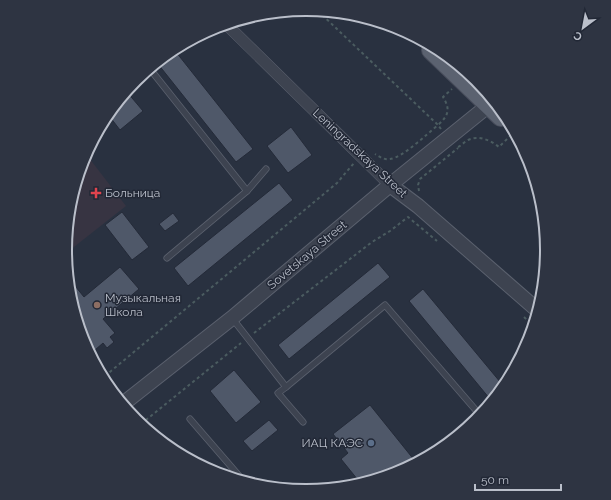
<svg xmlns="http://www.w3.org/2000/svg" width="611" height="500" font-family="Raleway,sans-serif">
<rect width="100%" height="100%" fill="#293140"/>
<path fill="#373442" d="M86,154L126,206L65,254V250L83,158Z"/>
<g fill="#4f5869" stroke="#242a38">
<path d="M176,52L253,149L236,162L158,64Z"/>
<path d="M127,92L143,111L120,130L110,117Z"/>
<path d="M291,127L312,155L288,173L267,146Z"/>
<path d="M279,183L293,200L188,286L174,268Z"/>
<path d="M122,212L149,247L132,260L105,225Z"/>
<path d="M173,213L179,221L165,231L159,224Z"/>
<path d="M378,263L390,277L289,359L278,345Z"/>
<path d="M120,267L139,289L103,319L115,333L110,337L114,342L107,348L103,343L95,350L81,333L71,281L84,297Z"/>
<path d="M423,289L501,383L490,399L409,301Z"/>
<path d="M234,370L261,402L236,423L210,391Z"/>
<path d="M370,405L415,461L398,473L358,480L341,459L348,453L333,434Z"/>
<path d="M269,420L278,430L252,451L243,441Z"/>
</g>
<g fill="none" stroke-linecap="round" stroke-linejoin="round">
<defs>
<g id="service">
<path d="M150,69L247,191L266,169"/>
<path d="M167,258L247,191"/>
<path d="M232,318L286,387L278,393L303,422"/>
<path d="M286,387L385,305L480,415"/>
<path d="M190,419L241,478"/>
</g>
<path id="minor" d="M227,25L390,185"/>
<g id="tertiary">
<path d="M390,185L418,206L535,308"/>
<path d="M124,403L232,318L390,185L489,105L490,101"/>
</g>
<path id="primary" d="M431,50L501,117"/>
</defs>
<use href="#service" stroke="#5b616e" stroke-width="7"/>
<use href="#minor" stroke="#5b616e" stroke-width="12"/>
<use href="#tertiary" stroke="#5b616e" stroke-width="16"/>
<use href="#primary" stroke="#474c5a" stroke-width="20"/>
<g stroke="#4b5c60" stroke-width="2" stroke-dasharray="3 3" stroke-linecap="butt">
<path d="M318,11L438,125C427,134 402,158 390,159C384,160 380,157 375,154"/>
<path d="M441,129L438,125C448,116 451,110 443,97L452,89"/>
<path d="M458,147C461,146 464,142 468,140C479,135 490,140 499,147L512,134"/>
<path d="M419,191L418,185L420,179L458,148"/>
<path d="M524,317L532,325"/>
<path d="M254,333L372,242L390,231L408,217L437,241"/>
<path d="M105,376L337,183L354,163"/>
<path d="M141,424L241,343"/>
</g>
<use href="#service" stroke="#3d4350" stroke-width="5.5"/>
<use href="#minor" stroke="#3d4350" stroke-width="11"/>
<use href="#tertiary" stroke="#3d4350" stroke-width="14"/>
<use href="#primary" stroke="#5b6270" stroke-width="18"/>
</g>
<path fill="#e0444e" stroke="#222836" stroke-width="1.5" d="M94 187h4v4h4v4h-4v4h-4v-4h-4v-4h4z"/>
<circle fill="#8d6e63" stroke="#222836" stroke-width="1.5" cx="97" cy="305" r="4"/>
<circle fill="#5c6f8a" stroke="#222836" stroke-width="1.5" cx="371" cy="443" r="4"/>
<g text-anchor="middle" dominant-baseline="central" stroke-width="3" stroke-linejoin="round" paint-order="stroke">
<g font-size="12" fill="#babfca" stroke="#222836">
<text transform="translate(360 153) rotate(43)">Leningradskaya Street</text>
<text transform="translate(307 255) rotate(-40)">Sovetskaya Street</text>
</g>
<g font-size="12" fill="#babfca" stroke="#222836" text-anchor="start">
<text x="105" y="193">Больница</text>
<text x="105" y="298">Музыкальная<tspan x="105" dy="14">Школа</tspan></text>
<text x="363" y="443" text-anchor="end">ИАЦ КАЭС</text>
</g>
</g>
<path d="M0 0H611V500H0ZM72 250a234 234 0 1 1 468 0a234 234 0 1 1-468 0Z" fill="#2e3442" fill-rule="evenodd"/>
<path fill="none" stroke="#babfca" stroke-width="2" d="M72 250a234 234 0 1 1 468 0a234 234 0 1 1-468 0Z"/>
<g transform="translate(583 28) rotate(212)" stroke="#222836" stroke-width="3" paint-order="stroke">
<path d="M0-3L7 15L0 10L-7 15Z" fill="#babfca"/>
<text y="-6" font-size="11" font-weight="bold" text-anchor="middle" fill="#babfca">С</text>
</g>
<path d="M475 484v6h86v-6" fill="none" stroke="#babfca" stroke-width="2"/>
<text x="481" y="484" font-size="12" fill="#babfca" stroke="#222836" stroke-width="3" paint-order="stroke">50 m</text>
</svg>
